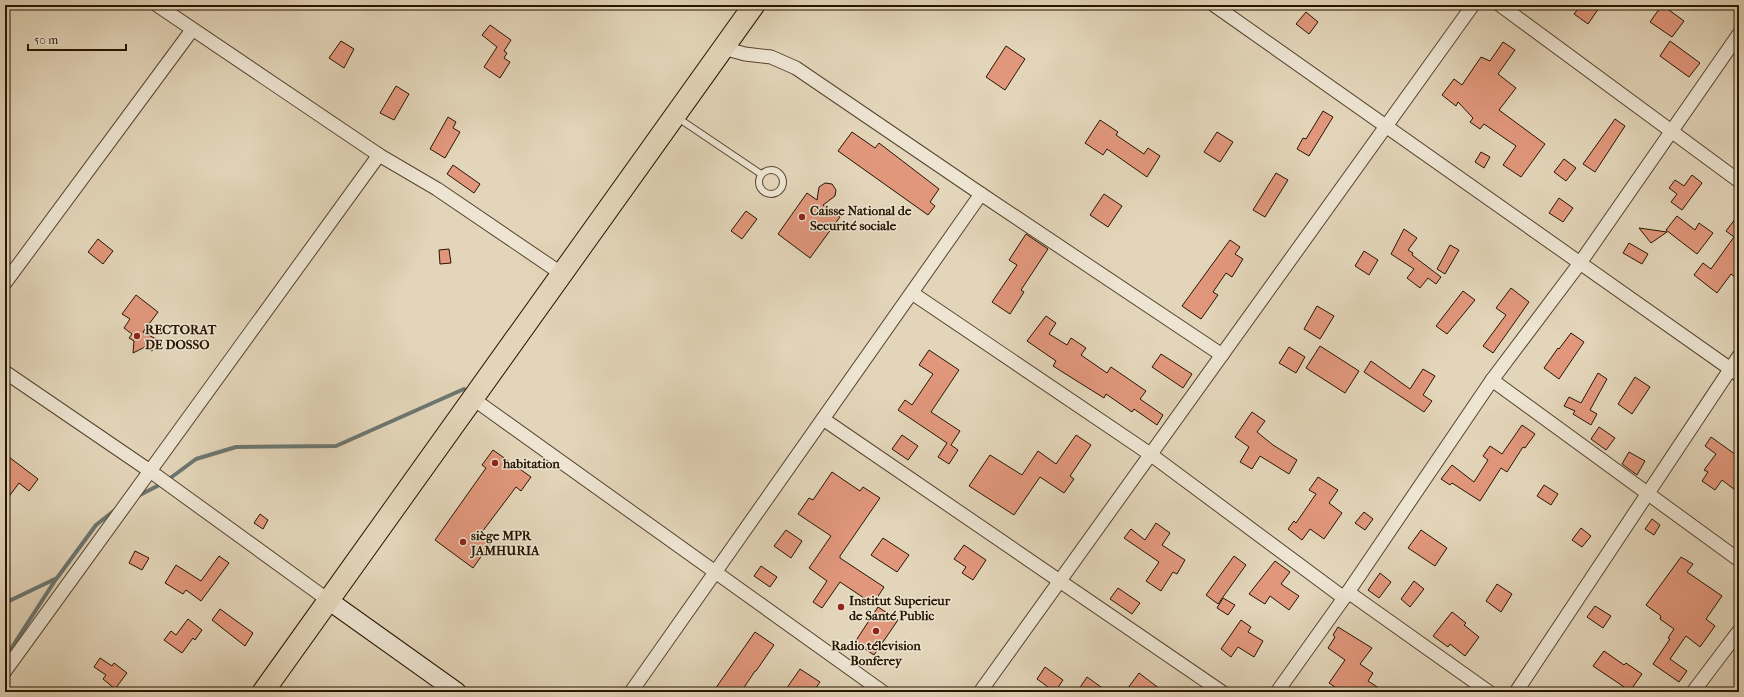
<svg xmlns="http://www.w3.org/2000/svg" width="1744" height="697" font-family="'IM FELL French Canon',serif">
<rect width="100%" height="100%" fill="#e3d5b9"/>
<filter id="stains"><feTurbulence type="fractalNoise" baseFrequency=".005" numOctaves="4"/><feColorMatrix values="0 0 0 0 .2 0 0 0 0 .09 0 0 0 0 .02 0 0 0 .5 -.17"/></filter>
<radialGradient id="worn" r=".72"><stop offset=".6" stop-color="#630" stop-opacity="0"/><stop offset="1" stop-color="#630" stop-opacity=".3"/></radialGradient>
<g fill="none" stroke-linecap="round" stroke-linejoin="round">
<g stroke="#6c7670" stroke-width="4">
<path d="M136,497L165,482L196,459L236,447L336,446L464,389"/>
<path d="M5,603L57,578L96,525L115,510"/>
<path d="M5,658L56,579"/>
</g>
</g>
<g fill="#e1977c" stroke="#271500">
<path d="M1581,5H1601L1588,24L1574,14Z"/>
<path d="M1662,5L1684,21L1672,37L1650,22Z"/>
<path d="M1306,12L1318,22L1309,34L1296,24Z"/>
<path d="M490,25L511,40L504,51L507,53L504,58L510,62L500,78L484,67L497,47L482,35Z"/>
<path d="M341,41L354,49L344,68L329,58Z"/>
<path d="M1670,41L1700,63L1689,77L1660,56Z"/>
<path d="M1503,42L1515,50L1498,74L1516,88L1499,110L1545,144L1521,177L1503,165L1516,146L1484,124L1480,129L1470,122L1473,118L1458,102L1456,106L1442,95L1454,79L1462,85L1481,57L1490,61Z"/>
<path d="M1006,46L1025,59L1005,90L986,77Z"/>
<path d="M396,86L409,94L394,120L380,113Z"/>
<path d="M1323,111L1333,117L1309,156L1297,149L1303,138L1306,139Z"/>
<path d="M448,117L456,122L453,128L460,132L445,158L430,149Z"/>
<path d="M1615,119L1625,126L1595,172L1583,164Z"/>
<path d="M1100,120L1118,132L1116,135L1144,154L1148,148L1160,156L1147,177L1107,149L1103,155L1085,143Z"/>
<path d="M852,132L875,148L879,143L939,189L930,202L935,206L928,215L838,151Z"/>
<path d="M1217,132L1233,142L1220,162L1204,152Z"/>
<path d="M1481,152L1490,157L1484,168L1475,162Z"/>
<path d="M1564,159L1576,168L1566,181L1554,172Z"/>
<path d="M453,165L480,184L474,193L447,174Z"/>
<path d="M1276,173L1288,180L1265,217L1253,210Z"/>
<path d="M1692,175L1702,183L1682,210L1671,202L1677,194L1669,188L1675,180L1684,186Z"/>
<path d="M825,183L832,184L836,190L835,196L823,205L840,217L810,258L778,234L807,193L817,200L819,187Z"/>
<path d="M1104,194L1122,206L1108,227L1090,215Z"/>
<path d="M1559,198L1573,208L1563,222L1549,213Z"/>
<path d="M746,211L757,219L742,239L731,231Z"/>
<path d="M1739,214V280L1731,274L1717,293L1694,275L1703,263L1711,269L1734,237L1726,231Z"/>
<path d="M1677,216L1695,230L1699,223L1713,233L1697,254L1666,230Z"/>
<path d="M1639,228L1667,232L1651,243Z"/>
<path d="M1404,229L1417,238L1408,250L1413,253L1412,255L1441,277L1436,284L1428,278L1420,288L1407,278L1414,269L1391,254Z"/>
<path d="M1026,234L1048,249L1021,290L1024,292L1010,314L992,302L1017,265L1009,260Z"/>
<path d="M98,239L113,251L103,264L88,252Z"/>
<path d="M1230,240L1240,247L1235,254L1243,259L1232,277L1226,273L1213,292L1218,295L1201,319L1182,306Z"/>
<path d="M1629,243L1648,254L1642,264L1623,253Z"/>
<path d="M1450,245L1459,250L1445,274L1437,269Z"/>
<path d="M449,249L451,263L440,264L439,250Z"/>
<path d="M1364,251L1378,260L1369,275L1355,266Z"/>
<path d="M1511,288L1529,302L1493,353L1483,346L1506,315L1496,308Z"/>
<path d="M1463,291L1475,300L1447,334L1436,326Z"/>
<path d="M136,295L158,312L143,332L158,340L152,351L145,347L133,353L134,341L129,338L132,334L124,328L130,319L122,314Z"/>
<path d="M1317,306L1334,316L1320,339L1304,329Z"/>
<path d="M1046,316L1056,323L1049,334L1067,345L1071,338L1086,348L1081,355L1107,373L1111,367L1146,391L1140,399L1163,415L1157,425L1134,409L1132,412L1106,394L1104,398L1080,383L1053,366L1056,361L1027,341Z"/>
<path d="M1571,333L1584,342L1559,379L1544,368L1558,348L1559,349Z"/>
<path d="M1320,346L1359,371L1345,393L1306,368Z"/>
<path d="M1289,347L1305,357L1296,373L1279,363Z"/>
<path d="M929,350L959,370L931,412L960,431L951,445L958,450L949,464L938,457L947,443L898,410L905,400L912,405L933,374L919,365Z"/>
<path d="M1161,354L1192,374L1183,388L1152,367Z"/>
<path d="M1371,361L1410,389L1423,369L1435,376L1423,395L1432,401L1424,412L1364,372Z"/>
<path d="M1598,373L1607,379L1590,410L1597,414L1591,425L1573,414L1575,411L1564,406L1569,397L1581,403Z"/>
<path d="M1635,377L1650,387L1632,414L1618,404Z"/>
<path d="M1252,412L1265,421L1257,432L1273,445L1297,460L1289,474L1260,456L1252,469L1240,462L1249,447L1235,437Z"/>
<path d="M1522,425L1535,434L1525,448L1523,447L1507,472L1501,468L1480,501L1452,483L1450,485L1441,479L1452,465L1474,482L1488,460L1483,456L1490,446L1502,454Z"/>
<path d="M1599,427L1615,438L1606,450L1591,439Z"/>
<path d="M902,435L918,446L908,460L892,449Z"/>
<path d="M1076,435L1091,445L1070,476L1074,479L1064,493L1040,477L1014,515L969,486L990,455L1022,475L1038,451L1056,464Z"/>
<path d="M1711,437L1739,457V493L1722,480L1715,490L1702,481L1708,472L1704,470L1716,454L1705,446Z"/>
<path d="M493,450L531,477L521,491L516,487L479,536L490,544L473,568L435,540L486,468L482,465Z"/>
<path d="M1629,452L1645,461L1637,475L1622,464Z"/>
<path d="M5,454L38,479L29,491L19,483L5,502Z"/>
<path d="M832,472L860,491L863,487L880,498L840,556V558L884,587L873,604L840,582L822,608L813,602L827,581L809,568L831,536L798,514L809,498L813,500Z"/>
<path d="M1318,477L1338,490L1329,503L1342,513L1324,539L1310,529L1302,540L1288,529L1294,521L1296,523L1316,494L1309,490Z"/>
<path d="M1544,485L1558,494L1551,505L1537,496Z"/>
<path d="M1364,512L1373,519L1365,530L1355,523Z"/>
<path d="M260,514L268,520L263,529L254,523Z"/>
<path d="M1652,519L1660,525L1654,535L1645,529Z"/>
<path d="M1156,523L1170,533L1162,545L1185,560L1177,574L1173,572L1161,591L1146,581L1159,562L1124,538L1131,529L1145,540Z"/>
<path d="M1581,528L1591,536L1582,547L1572,540Z"/>
<path d="M786,530L802,541L791,558L774,546Z"/>
<path d="M1421,530L1447,548L1435,566L1408,548Z"/>
<path d="M883,538L909,555L897,572L871,555Z"/>
<path d="M964,545L986,560L973,580L962,573L966,567L954,559Z"/>
<path d="M135,551L149,558L142,570L129,563Z"/>
<path d="M219,556L229,563L201,601L186,590L183,594L165,583L176,565L201,581Z"/>
<path d="M1234,556L1246,565L1218,604L1206,595Z"/>
<path d="M1681,557L1693,564L1687,572L1722,596L1706,619L1715,626L1700,647L1686,636L1670,659L1687,671L1679,682L1653,664L1670,639L1668,638L1674,629L1660,619L1661,616L1646,605Z"/>
<path d="M1275,561L1290,572L1281,584L1299,596L1289,610L1270,596L1265,604L1249,594Z"/>
<path d="M761,566L777,577L770,587L754,576Z"/>
<path d="M1380,573L1391,582L1379,598L1368,590Z"/>
<path d="M1414,581L1424,589L1410,607L1401,599Z"/>
<path d="M1497,584L1512,594L1501,612L1486,601Z"/>
<path d="M1118,588L1140,603L1132,614L1110,599Z"/>
<path d="M1223,598L1235,605L1228,615L1217,608Z"/>
<path d="M1595,606L1611,616L1603,628L1587,617Z"/>
<path d="M878,607L898,620L874,655L855,642Z"/>
<path d="M220,609L253,633L245,646L212,620Z"/>
<path d="M1452,612L1466,623L1464,625L1479,637L1465,656L1450,644L1448,647L1433,636Z"/>
<path d="M188,619L202,630L195,640L193,638L182,653L164,640L171,631L176,635Z"/>
<path d="M1241,620L1251,627L1248,632L1263,641L1254,657L1238,647L1231,657L1221,649Z"/>
<path d="M1338,627L1372,648L1360,664L1373,673L1368,681L1385,692H1342L1329,683L1345,660L1328,648L1335,637L1333,635Z"/>
<path d="M755,632L774,645L756,671H755L741,692H713Z"/>
<path d="M1604,651L1624,665L1626,663L1642,674L1630,691L1593,666Z"/>
<path d="M100,658L112,666L114,663L127,673L115,689L103,679L106,675L94,667Z"/>
<path d="M1045,667L1063,680L1055,692L1037,679Z"/>
<path d="M800,669L820,682L813,692H784Z"/>
<path d="M1139,673L1164,692H1125Z"/>
<path d="M1087,677L1108,692H1077Z"/>
</g>
<g fill="none" stroke-linecap="round" stroke-linejoin="round">
<defs>
<g id="service">
<path d="M678,118L761,174"/>
<circle cx="771" cy="182" r="12"/>
</g>
<g id="minor">
<path d="M157,5L379,155L437,189L562,274"/>
<path d="M1214,5L1739,375"/>
<path d="M1500,5L1739,181"/>
<path d="M723,48L745,54L771,57L796,68L981,194L1222,355"/>
<path d="M5,283L192,30"/>
<path d="M912,293L1150,454L1344,598"/>
<path d="M5,372L150,471L328,600"/>
<path d="M1492,380L1739,560"/>
<path d="M472,398L883,692"/>
<path d="M823,419L1222,692"/>
<path d="M1348,592L1489,692"/>
<path d="M5,671L379,155"/>
<path d="M631,692L981,194"/>
<path d="M980,692L1473,5"/>
<path d="M1277,692L1344,598L1492,380L1580,263L1739,34"/>
<path d="M1516,692L1739,356"/>
<path d="M1693,692L1739,631"/>
</g>
<path id="secondary" d="M328,600L457,692"/>
<path id="trunk" d="M263,692L754,5"/>
</defs>
<use href="#service" stroke="#56452e" stroke-width="8"/>
<use href="#minor" stroke="#56452e" stroke-width="15"/>
<use href="#secondary" stroke="#271500" stroke-width="20"/>
<use href="#trunk" stroke="#271500" stroke-width="23"/>
<use href="#service" stroke="#ede4d2" stroke-width="6"/>
<use href="#minor" stroke="#ede4d2" stroke-width="13"/>
<use href="#secondary" stroke="#ede4d2" stroke-width="18"/>
<use href="#trunk" stroke="#e3d5b9" stroke-width="21"/>
</g>
<g fill="#8f2418" stroke="#ede4d2" stroke-width="1.5">
<circle cx="802" cy="217" r="4"/>
<circle cx="137" cy="336" r="4"/>
<circle cx="495" cy="463" r="4"/>
<circle cx="463" cy="542" r="4"/>
<circle cx="841" cy="607" r="4"/>
<circle cx="876" cy="631" r="4"/>
</g>
<g text-anchor="middle" dominant-baseline="central" stroke-width="3" stroke-linejoin="round" paint-order="stroke">
<g font-size="13" font-weight="bold" fill="#271500" stroke="#ede4d2" text-anchor="start">
<text x="810" y="210">Caisse National de<tspan x="810" dy="15">Securité sociale</tspan></text>
<text x="145" y="329">RECTORAT<tspan x="145" dy="15">DE DOSSO</tspan></text>
<text x="503" y="463">habitation</text>
<text x="471" y="535">siège MPR<tspan x="471" dy="15">JAMHURIA</tspan></text>
<text x="849" y="600">Institut Superieur<tspan x="849" dy="15">de Santé Public</tspan></text>
<text x="876" y="645" text-anchor="middle">Radio télevision<tspan x="876" dy="15">Bonferey</tspan></text>
</g>
</g>
<rect width="1744" height="697" fill="none" stroke="#e3d5b9" stroke-width="20"/>
<rect x="6" y="6" width="1732" height="685" fill="none" stroke="#271500" stroke-width="2"/>
<rect x="10" y="10" width="1724" height="677" fill="none" stroke="#271500"/>
<path d="M28 44v6h98v-6" fill="none" stroke="#271500" stroke-width="2"/>
<text x="34" y="44" font-size="12" fill="#271500" stroke="#ede4d2" stroke-width="3" paint-order="stroke">50 m</text>
<rect width="100%" height="100%" filter="url(#stains)"/>
<rect width="100%" height="100%" fill="url(#worn)"/>
</svg>
